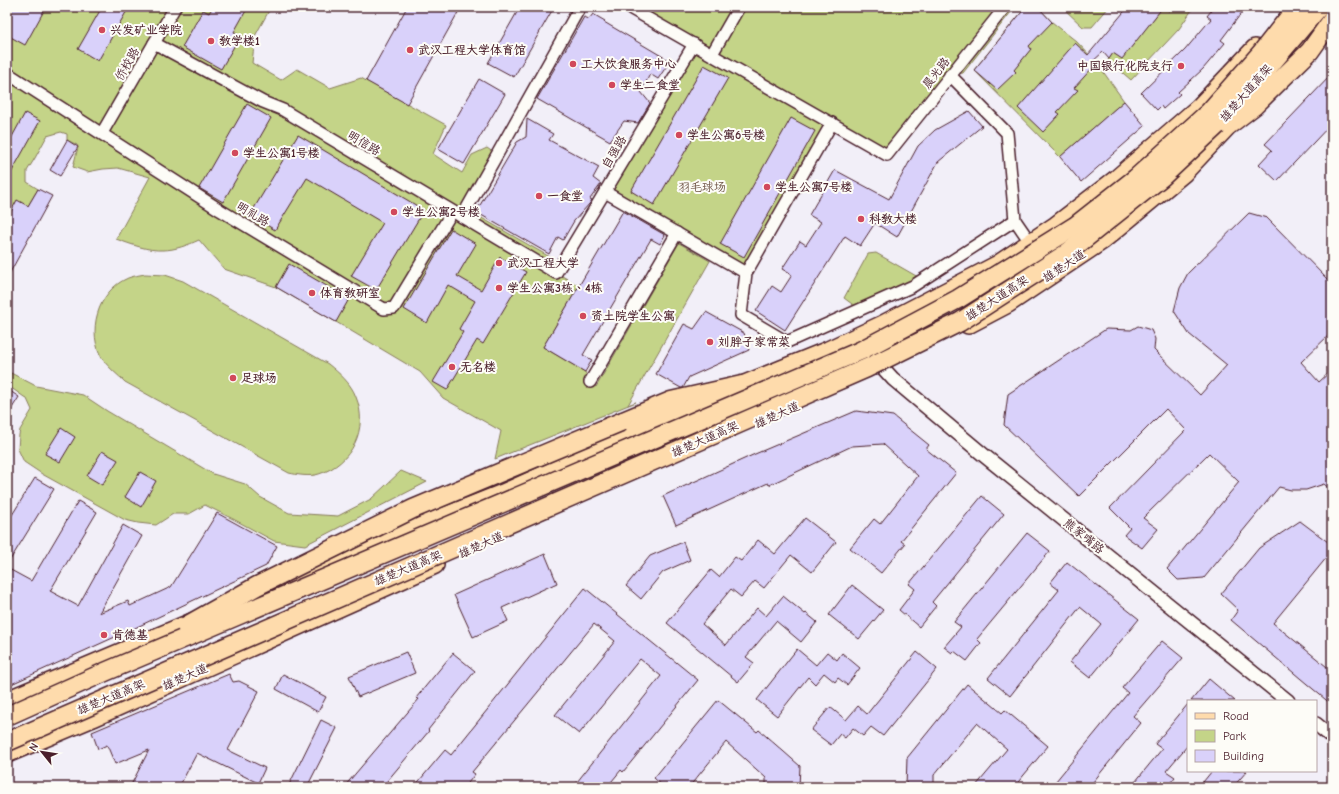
<svg xmlns="http://www.w3.org/2000/svg" width="1339" height="794" font-family="'Comic Neue','LXGW WenKai TC',sans-serif">
<rect width="100%" height="100%" fill="#f2eff8"/>
<filter id="ink" filterUnits="userSpaceOnUse"><feTurbulence type="fractalNoise" baseFrequency=".025" numOctaves="2"/><feDisplacementMap in="SourceGraphic" scale="8" xChannelSelector="R" yChannelSelector="G"/><feConvolveMatrix kernelMatrix="1 2 1 2 8 2 1 2 1" color-interpolation-filters="sRGB"/></filter>
<g filter="url(#ink)">
<g fill="#c4d488" stroke="#877a5a">
<path d="M7,7H271L255,36L252,63L281,80L297,69L330,88L361,78L446,125L433,154L462,173L472,155L487,148L497,155L466,209L562,264L557,273L579,286L543,347L585,372L590,382L596,387L679,243L710,261L628,405L636,402L495,459L501,431L443,398L420,372L336,322L276,287L224,269L199,240C188,245 175,250 163,250C148,251 130,244 116,239L150,177L118,168L103,169L87,172L73,167L78,147L77,145L67,140V134L61,132L47,136L35,158L27,171V182L38,189L28,206L7,219Z"/>
<path d="M628,7H1015L963,73L950,75L887,155L832,123L746,273L605,192L694,44Z"/>
<path d="M1026,7H1038L1052,22L1076,41L1097,63L1124,101L1060,157L974,70Z"/>
<path d="M1062,7H1109L1092,27H1083Z"/>
<path d="M1163,7L1169,12L1173,7H1194L1179,29L1131,80L1108,60L1113,53L1122,58Z"/>
<path d="M876,253L918,277L856,307L844,298L868,254Z"/>
<path d="M145,274L165,275L183,281L328,364C339,373 351,383 356,397C369,428 352,464 319,474C310,477 298,475 289,473L125,382C118,375 109,368 103,360C86,333 97,291 128,278C133,276 140,275 145,274Z"/>
<path d="M7,371L36,386L83,395L107,411L213,474L245,484L260,497L289,513L338,516L371,499L401,471L427,482L305,545L274,541L233,519L205,505L189,514H173L156,525L138,523L125,520L42,474L24,462L18,449L19,435L20,430L32,410L27,399L7,385Z"/>
</g>
<g fill="#d9d1fa" stroke="#4a1f2b">
<path d="M7,7H46L25,45L7,35Z"/>
<path d="M102,7H129L98,61L78,49Z"/>
<path d="M213,7H248L234,32L240,36L221,69L182,47L203,10L209,13Z"/>
<path d="M407,7H461L407,104L366,81Z"/>
<path d="M520,7H554L514,77L488,63Z"/>
<path d="M1026,7H1038L1052,22L1029,46L1031,49L1014,70L1016,72L997,90L974,70Z"/>
<path d="M1128,7H1163L1122,59L1113,53L1109,59L1103,52L1091,63L1094,66L1074,88L1078,90L1057,112L1060,114L1043,132L1018,108L1075,43L1088,55Z"/>
<path d="M1214,7H1246L1221,40L1225,43L1203,69L1178,92L1180,94L1163,109L1161,106L1157,110L1141,93L1185,50L1211,19L1207,16Z"/>
<path d="M593,14L605,21L604,22L670,61L658,79L650,74L641,92L650,103L638,123L624,121L610,141L537,99L584,17L589,19Z"/>
<path d="M704,65L728,78L654,205L631,191Z"/>
<path d="M1332,74V123L1277,181L1259,164L1272,150L1265,144Z"/>
<path d="M479,79L505,94L464,164L438,149Z"/>
<path d="M1124,101L1145,126L1081,182L1060,157Z"/>
<path d="M247,104L271,118L223,202L199,188Z"/>
<path d="M969,111L982,126L938,162L897,237L875,223L860,246L845,236L785,330L756,311L772,286L781,292L792,275L782,269L800,241L806,245L821,222L809,215L835,170L889,199L918,146L935,130Z"/>
<path d="M25,113L40,121L7,180V146Z"/>
<path d="M791,118L815,131L744,257L720,244Z"/>
<path d="M527,119L553,134L549,140L599,167L593,178L601,184L590,199L592,200L590,203L574,221L563,240L558,237L549,254L476,212L517,142L526,137Z"/>
<path d="M298,135L424,210L376,290L351,276L383,223L307,178L275,230L250,215Z"/>
<path d="M67,140L78,147L60,176L50,170Z"/>
<path d="M38,189L52,196L7,278V244L10,238L7,236V219L17,200L28,206Z"/>
<path d="M623,211L665,235L660,244L651,239L583,355L592,360L585,372L543,347Z"/>
<path d="M1249,213L1267,218L1332,284V332L1301,362L1319,382L1332,370V491L1324,484L1306,490H1291L1279,487L1204,578L1178,580L1167,569L1239,482L1209,453L1143,518L1158,529L1142,548L1124,535L1130,528L1110,508L1186,430L1166,409L1079,496L1004,425L1008,394L1106,329L1131,330L1138,326L1151,330L1155,339L1154,350L1200,395L1227,365L1189,334L1174,311L1180,288L1188,273Z"/>
<path d="M451,229L476,244L457,276L481,290L500,257L526,272L483,344L477,340L447,390L433,382L463,332L459,329L475,301L448,285L427,323L404,309Z"/>
<path d="M289,264L349,299L336,322L276,287Z"/>
<path d="M706,312L744,333L749,350L689,377L683,388H681L656,374L684,324L694,329Z"/>
<path d="M7,389L19,397L7,416Z"/>
<path d="M856,411L893,416L929,445L926,449L956,473L901,541L905,544L881,573L850,548L874,519L880,524L918,476L883,444L852,446L769,485L768,483L676,525L663,496L755,454Z"/>
<path d="M61,428L75,437L60,462L45,454Z"/>
<path d="M102,451L118,460L102,485L87,476Z"/>
<path d="M140,472L156,481L141,507L125,497Z"/>
<path d="M35,478L54,489L7,565V523Z"/>
<path d="M982,496L1004,514L932,602L936,606L919,627L899,610L915,589L909,584Z"/>
<path d="M78,501L97,512L50,591L78,606L123,525L142,536L99,613L128,601L130,606L171,587L217,513L277,546L266,566L137,627L7,686V568L31,581Z"/>
<path d="M805,518L836,542L812,572L791,555L764,588L755,581L741,597L731,589L702,624L726,645L757,608L766,616L783,596L805,614L806,613L817,622L801,642L776,621L746,657L754,663L738,682L667,623L711,570L719,577L735,557L741,561L758,540L775,554Z"/>
<path d="M1300,521L1332,545V551L1273,623L1332,671V705L1231,620L1238,610L1221,594L1259,548Z"/>
<path d="M1027,533L1050,551L977,639L981,643L967,661L954,651L952,653L944,647L961,627L954,622Z"/>
<path d="M683,542L690,560L663,572L641,599L626,586L650,556Z"/>
<path d="M545,554L557,583L502,608L508,621L473,637L454,595Z"/>
<path d="M1067,562L1139,619L1090,678L1070,662L1101,624L1080,607L1010,696L988,678L1059,590L1050,583Z"/>
<path d="M852,585L883,610L859,639L829,615Z"/>
<path d="M585,588L698,680L623,772L621,770L607,787H573L661,676L640,659L579,734L555,715L615,641L594,624L472,772L475,774L465,787H414L445,750L451,755Z"/>
<path d="M1162,641L1183,658L1133,716L1141,723L1089,787H1051L1128,693L1122,688Z"/>
<path d="M797,649L816,665L827,652L837,660L842,653L860,668L847,685L838,678L835,682L824,673L815,684L808,677L777,716L757,700Z"/>
<path d="M406,652L415,673L358,697L349,676Z"/>
<path d="M917,652L937,669L883,736L871,727L863,736L853,728L845,738L840,734L831,745L811,730L830,707L846,720L858,706L867,714Z"/>
<path d="M453,653L475,671L428,730L429,731L382,787H344L419,699L416,698Z"/>
<path d="M229,674L233,682L239,681L259,691L228,750L265,768L258,783L197,753L179,787H130L149,750L115,764L107,745L98,749L92,732Z"/>
<path d="M283,674L326,697L318,712L276,689Z"/>
<path d="M1209,679L1235,701H1191Z"/>
<path d="M967,684L1002,713L1005,710L1048,746L1014,787H975L1007,749L977,723L934,775V787H906L907,758Z"/>
<path d="M718,700L757,732L759,730L800,766L799,787H766V778L726,742L689,787H664L654,778Z"/>
<path d="M1188,704V745L1166,771L1175,777L1167,787H1131L1162,749L1155,744Z"/>
<path d="M321,720L337,728L307,787H288Z"/>
<path d="M1212,771H1247L1233,787H1199Z"/>
</g>
<g fill="none" stroke-linecap="round" stroke-linejoin="round">
<defs>
<g id="minor">
<path d="M628,7L887,155L1005,7"/>
<path d="M154,43L263,102L283,110L556,273L694,44"/>
<path d="M712,54L739,7"/>
<path d="M7,73L220,210L384,309L394,308L452,212"/>
<path d="M950,75L1007,133L1015,220L1026,236"/>
<path d="M102,133L175,7"/>
<path d="M605,192L746,273L832,123"/>
<path d="M462,217L580,7"/>
<path d="M746,273L741,315L787,342L913,286L1015,220"/>
<path d="M590,382L677,233"/>
</g>
<g id="tertiary">
<path d="M883,368L893,379L986,457L1288,701"/>
<path d="M1316,724L1332,737"/>
</g>
<g id="primary">
<path d="M1278,73L1331,7"/>
<path d="M968,325L1008,304L1102,241L1184,173L1232,122"/>
<path d="M251,598L412,529L503,493L742,385L828,350L881,325L998,264L1056,225L1116,179L1199,107L1255,48"/>
<path d="M7,700L199,619"/>
<path d="M7,754L93,718L435,565"/>
</g>
<path id="trunk" d="M623,421L671,401L742,385"/>
</defs>
<use href="#minor" stroke="#4a1f2b" stroke-width="14"/>
<use href="#tertiary" stroke="#4a1f2b" stroke-width="16"/>
<use href="#primary" stroke="#4a1f2b" stroke-width="20"/>
<use href="#trunk" stroke="#4a1f2b" stroke-width="21"/>
<use href="#minor" stroke="#fdfcf7" stroke-width="11"/>
<use href="#tertiary" stroke="#fdfcf7" stroke-width="13"/>
<use href="#primary" stroke="#fedbac" stroke-width="17"/>
<use href="#trunk" stroke="#fedbac" stroke-width="18"/>
<defs>
<g id="trunk-bridge">
<path d="M1229,125L1254,106L1310,51L1332,20"/>
<path d="M186,626L257,586L413,509L623,421"/>
<path d="M7,716L105,672L860,351L958,299L1075,226L1136,178L1209,112L1261,53L1297,7"/>
<path d="M7,742L867,368L960,322L1067,253L1162,177L1227,116L1319,7"/>
</g>
</defs>
<use href="#trunk-bridge" stroke="#4a1f2b" stroke-width="21" stroke-linecap="butt"/>
<use href="#trunk-bridge" stroke="#fedbac" stroke-width="18"/>
</g>
</g>
<g fill="#d1495b" stroke="#fdfcf7" stroke-width="1.5">
<circle cx="102" cy="30" r="4"/>
<circle cx="211" cy="41" r="4"/>
<circle cx="410" cy="50" r="4"/>
<circle cx="573" cy="64" r="4"/>
<circle cx="1181" cy="66" r="4"/>
<circle cx="612" cy="85" r="4"/>
<circle cx="679" cy="135" r="4"/>
<circle cx="235" cy="153" r="4"/>
<circle cx="767" cy="187" r="4"/>
<circle cx="539" cy="196" r="4"/>
<circle cx="394" cy="212" r="4"/>
<circle cx="861" cy="219" r="4"/>
<circle cx="499" cy="263" r="4"/>
<circle cx="499" cy="288" r="4"/>
<circle cx="312" cy="293" r="4"/>
<circle cx="583" cy="316" r="4"/>
<circle cx="710" cy="342" r="4"/>
<circle cx="452" cy="367" r="4"/>
<circle cx="233" cy="378" r="4"/>
<circle cx="104" cy="635" r="4"/>
</g>
<g text-anchor="middle" dominant-baseline="central" stroke-width="4" stroke-linejoin="round" paint-order="stroke">
<g font-size="12" font-weight="bold" fill="#4a1f2b" stroke="#fdfcf7" text-anchor="start">
<text x="110" y="30">兴发矿业学院</text>
<text x="219" y="41">教学楼1</text>
<text x="418" y="50">武汉工程大学体育馆</text>
<text x="581" y="64">工大饮食服务中心</text>
<text x="1173" y="66" text-anchor="end">中国银行化院支行</text>
<text x="620" y="85">学生二食堂</text>
<text x="687" y="135">学生公寓6号楼</text>
<text x="243" y="153">学生公寓1号楼</text>
<text x="775" y="187">学生公寓7号楼</text>
<text x="547" y="196">一食堂</text>
<text x="402" y="212">学生公寓2号楼</text>
<text x="869" y="219">科教大楼</text>
<text x="507" y="263">武汉工程大学</text>
<text x="507" y="288">学生公寓3栋、4栋</text>
<text x="320" y="293">体育教研室</text>
<text x="591" y="316">资土院学生公寓</text>
<text x="718" y="342">刘胖子家常菜</text>
<text x="460" y="367">无名楼</text>
<text x="241" y="378">足球场</text>
<text x="112" y="635">肯德基</text>
</g>
<g font-size="12" fill="#4a1f2b" stroke="#fdfcf7">
<text transform="translate(127 64) rotate(-60)">侨校路</text>
<text transform="translate(936 73) rotate(-52)">晨光路</text>
<text transform="translate(1246 93) rotate(-49)">雄楚大道高架</text>
<text transform="translate(364 143) rotate(31)">明信路</text>
<text transform="translate(614 152) rotate(-59)">自强路</text>
<text transform="translate(253 214) rotate(31)">明礼路</text>
<text transform="translate(1064 266) rotate(-34)">雄楚大道</text>
<text transform="translate(997 298) rotate(-33)">雄楚大道高架</text>
<text transform="translate(777 415) rotate(-24)">雄楚大道</text>
<text transform="translate(705 439) rotate(-24)">雄楚大道高架</text>
<text transform="translate(1084 536) rotate(39)">熊家嘴路</text>
<text transform="translate(481 545) rotate(-24)">雄楚大道</text>
<text transform="translate(408 568) rotate(-23)">雄楚大道高架</text>
<text transform="translate(185 677) rotate(-24)">雄楚大道</text>
<text transform="translate(111 697) rotate(-23)">雄楚大道高架</text>
</g>
<g font-size="12" fill="#6f5547" stroke="#fdfcf7">
<text x="702" y="187">羽毛球场</text>
</g>
</g>
<rect width="1339" height="794" fill="none" stroke="#fdfcf7" stroke-width="24"/>
<rect x="12" y="12" width="1315" height="770" fill="none" stroke="#4a1f2b" stroke-width="1.5" filter="url(#ink)"/>
<rect x="1187" y="700" width="130" height="72" fill="#fdfcf7" stroke="#b5a4a5"/>
<rect x="1195" y="713" width="20" height="6" fill="#fedbac" stroke="#b5a4a5"/>
<text x="1223" y="720" font-size="12" fill="#4a1f2b">Road</text>
<rect x="1195" y="730" width="20" height="12" fill="#c4d488" stroke="#b5a4a5"/>
<text x="1223" y="740" font-size="12" fill="#4a1f2b">Park</text>
<rect x="1195" y="750" width="20" height="12" fill="#d9d1fa" stroke="#b5a4a5"/>
<text x="1223" y="760" font-size="12" fill="#4a1f2b">Building</text>
<g transform="translate(42 752) rotate(300)" stroke="#fdfcf7" stroke-width="3" paint-order="stroke">
<path d="M0-3L7 15L0 10L-7 15Z" fill="#4a1f2b"/>
<text y="-6" font-size="11" font-weight="bold" text-anchor="middle" fill="#4a1f2b">N</text>
</g>
</svg>
